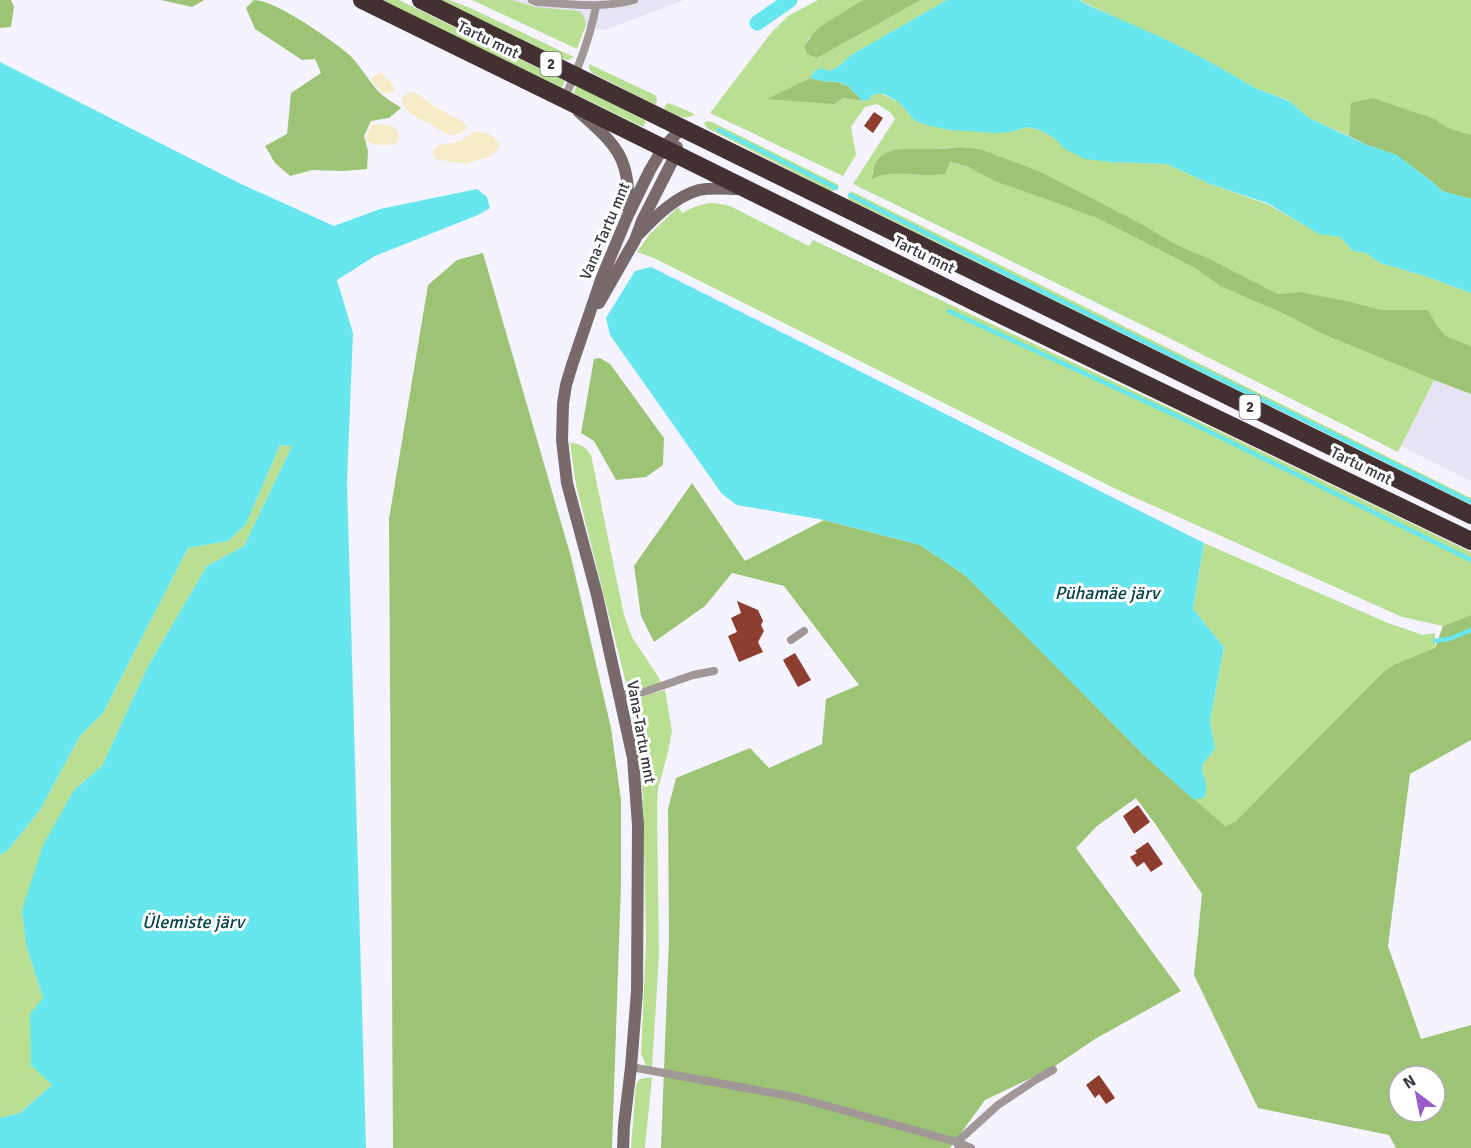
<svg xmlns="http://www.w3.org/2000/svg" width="1471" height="1148" font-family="Signika,sans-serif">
<rect width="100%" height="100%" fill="#f5f3ff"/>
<g fill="#e6e4f3">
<path d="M483,0H684L605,30L592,28Z"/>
<path d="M1434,380L1471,394V481L1401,446Z"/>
</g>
<g fill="#b9df92">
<path d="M381,0H399L565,81L562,88Z"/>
<path d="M441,0H449L468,7L574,57L568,60L562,59Z"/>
<path d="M472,0H512L535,7L579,11L584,16L586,25L577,49Z"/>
<path d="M818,0H863L809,38L804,46L807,54L817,58L921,0H947L851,55L838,67L829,71H815L810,78L768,99L843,98L863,101L869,100L872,95L880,93L900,103L915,121L1010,132L1027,127L1040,130L1054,138L1065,149L1110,162L1167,164L1210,184L1267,204L1320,234L1340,237L1353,251L1366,253L1380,263L1425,276L1471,293V346L1446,336L1437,326L1428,310H1382L1348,301L1300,292L1278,294L1208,258L1177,245L1138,222L1041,172L980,149L960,147L934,149L872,171V179C895,168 920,178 944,174L949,162L967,167L1099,219L1193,267L1218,285L1291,317L1318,332L1434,380L1398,452L1173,340L853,184L895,119L890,112L877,104L865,107L851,127L856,155L843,176L710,113L771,33L788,16Z"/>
<path d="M1079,0H1471V135L1446,127L1434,119L1373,98C1354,104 1349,117 1349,136L1309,118L1288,100L1255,88L1213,64Z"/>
<path d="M589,64L655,95L657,98L656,105L592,73L589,68Z"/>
<path d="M577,86L646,121L643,127L573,93Z"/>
<path d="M669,103L695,114C685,122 675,114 664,109L666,104Z"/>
<path d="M706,121L712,122L839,185L834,191H831L707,128L704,124Z"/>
<path d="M851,191L1471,498V504L848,199Z"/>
<path d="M708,203H715L730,206L809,246L813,240L1221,432L1471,552V615L1443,626L1402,617L1118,490L654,258L637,252L649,235L678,207L682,213L694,207Z"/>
<path d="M570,443C580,443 586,447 591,455L624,615L632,637L659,678L660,683C647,687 638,693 626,683L576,485Z"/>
<path d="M280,445L292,446L244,546L207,566L148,666L102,766L74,790L26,945L43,998L52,1085L20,1113L0,1118V855L8,850L40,810L80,736L103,713L188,548L228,541L246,524Z"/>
<path d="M1204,543L1388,623L1423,635L1435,633V648L1395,664L1382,673L1235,822L1225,826L1193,799H1201L1206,783L1202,770L1203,764L1215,749L1210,721L1224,647L1193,609Z"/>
<path d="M665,690L672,731L668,752L658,789L657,809L659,955L652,1068L646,1065L641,1054L646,942L643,797L638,749L631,703L634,699Z"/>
<path d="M652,1077L645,1148H631L636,1084L640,1079Z"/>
</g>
<g fill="#9dc375" fill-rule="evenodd">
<path d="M0,0H11L14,7L11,27L0,28Z"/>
<path d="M161,0H204L192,7Z"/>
<path d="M254,0C275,0 329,38 346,52C359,63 367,79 379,92C385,98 394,103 401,108L389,118L371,121L364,136L368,151L367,169L342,171L312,170L290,176L275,163L265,146L287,134L291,93L321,73L315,59L302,60L255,29L246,8Z"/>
<path d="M863,0H921L817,58L807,54L804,46L818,28Z"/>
<path d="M810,78L822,81L838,82L848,86L863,101L843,98L834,104L767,99Z"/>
<path d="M1373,98L1435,119L1446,127L1471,135V199L1442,191L1434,183L1396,155L1367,145L1349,136L1351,103Z"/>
<path d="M960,147L980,149L1041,172L1138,222L1177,245L1208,258L1278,294L1300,292L1348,301L1382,310H1428L1437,326L1446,336L1471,346V394L1434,380L1318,332L1291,317L1220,286L1193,267L1099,219L1049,200L997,182L968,167L950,162L945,174C920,178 895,168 872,179C874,143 904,149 931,149C941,149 950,148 960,147Z"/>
<path d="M483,253L571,557L611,728L621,800V884L612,1148H393L389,519L428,285L457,260Z"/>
<path d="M600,358L610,364L664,438L663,465L646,477L616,480L594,441L581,433L594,359Z"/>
<path d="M692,483L745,561L824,520L920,545L966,576L1147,758L1225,826L1235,822L1382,673L1395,664L1435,648L1443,626L1471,615V740L1410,774L1388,946L1421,1039L1471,1025V1148H1396L1389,1135L1258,1108L1194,975L1202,894L1156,825L1136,798L1097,826L1076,848L1181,991L1095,1039L1052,1068L985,1100L950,1148H661L669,938L668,809L676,778L750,748L769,768L822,744L826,699L859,685L784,586L732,573L705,606L654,642L641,616L634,566ZM1399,1076H1435V1112H1399Z"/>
</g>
<g fill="#f5ebc6">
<path d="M380,72L395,87V89L392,93L389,91L387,94L382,92L371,80V78Z"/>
<path d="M409,92C420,93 424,99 432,105C442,111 453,116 464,122L466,125L465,131L453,135L446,134C441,130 436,129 432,125C420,118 401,113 402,97Z"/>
<path d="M376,124L393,126L400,136L396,144C387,146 372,146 366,140L371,126Z"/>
<path d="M475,131L490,134L500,144L496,152L489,157L465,164L435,159L432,152L438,145L462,141L463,138L468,136Z"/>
</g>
<g fill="#67e7ed">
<path d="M947,0H1079L1090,6L1163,38L1212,63L1255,88L1289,101L1309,118L1367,145L1397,155L1434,183L1442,191L1471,199V293L1425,276L1380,263L1366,253L1353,251L1340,237L1319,234L1267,203L1210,184L1167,164L1110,162L1085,159L1065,149L1054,138L1040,130L1027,127L1010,132L996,133L950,130L930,126L915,121L900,103L886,95L880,93L872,95L869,100L863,101L848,86L839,82L822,81L810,78L815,71L822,68L829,71L838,67L851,55Z"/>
<path d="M0,62L239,183L334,226L380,209L477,189L487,197L490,208L478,215L375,256L337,280L353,333L347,482L366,1148H0V1118L20,1113L52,1085L31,1065L30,1014L43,998L26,945L22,910L43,845L74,790L102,766L148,666L207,566L244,546L292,446L280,445L246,524L228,541L188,548L103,713L80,736L40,810L8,850L0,855Z"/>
<path d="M651,267L1204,543L1193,609L1224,647L1210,721L1215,749L1203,764L1202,770L1206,783V795L1201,799H1193L1147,758L966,576L920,545L824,520L737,505L722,494L610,335L606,318L635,271Z"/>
</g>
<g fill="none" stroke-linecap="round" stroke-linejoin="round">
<g stroke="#67e7ed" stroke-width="4.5">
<path d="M719,130L836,188"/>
<path d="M850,195L1003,272L1471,502"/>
<path d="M949,311L1177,416L1471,560"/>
<path d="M1435,641L1449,639L1471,630"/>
</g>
<path stroke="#67e7ed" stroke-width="15" d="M757,23L790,0"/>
</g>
<g fill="#8e3e2e">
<path d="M874,112L883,118L873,133L864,126Z"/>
<path d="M737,601L758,610L763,621L761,625L764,631L758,642L763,652L739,662L728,636L737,632L731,618L741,613Z"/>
<path d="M795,653L811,680L798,687L783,660Z"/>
<path d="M1138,805L1150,822L1134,834L1123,816Z"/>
<path d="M1148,842L1163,864L1151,872L1144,862L1137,867L1130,857L1137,853L1135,851Z"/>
<path d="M1099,1075L1115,1098L1106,1104L1099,1094L1095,1098L1086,1085Z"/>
</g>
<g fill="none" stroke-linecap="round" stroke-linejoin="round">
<g stroke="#a19797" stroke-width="8">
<path d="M532,0L537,2C571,4 601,9 634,0"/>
<path d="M564,99C578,69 590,39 596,6"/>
<path d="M791,640L804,631"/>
<path d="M619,695L644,692L693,675L714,671"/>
<path d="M631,1067L795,1097L957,1142L959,1148"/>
<path d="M971,1148L957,1142L998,1105L1037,1079L1053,1070"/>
</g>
<g stroke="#786a6a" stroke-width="12">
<path d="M579,112C614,143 631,157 628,208"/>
<path d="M639,234C655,217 676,196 699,190C712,187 728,189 741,189"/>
<path d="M599,303L635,240L642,221L676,154L677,147"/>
<path d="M623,1148L624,1125L631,1067L637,991L638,825L633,758L597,595L567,483L562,440L563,404L566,385L572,365L602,277L628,215L650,170L663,148L681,129"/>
</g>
<g stroke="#433131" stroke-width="18">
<path d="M362,0L564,99L989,309L1471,541"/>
<path d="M421,0L1471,515"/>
</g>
</g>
<g text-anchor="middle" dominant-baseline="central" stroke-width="6" stroke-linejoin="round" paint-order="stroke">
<g fill="#fff" stroke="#747379" stroke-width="1.5">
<rect x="540.5" y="52" width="21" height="24" rx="4.5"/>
<rect x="1239.5" y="395" width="21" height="24" rx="4.5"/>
</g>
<g font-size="15" font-weight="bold" fill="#38373f">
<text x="551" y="64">2</text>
<text x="1250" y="407">2</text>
</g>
<g font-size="16" fill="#38373f" stroke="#fff">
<text transform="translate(488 40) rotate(26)">Tartu mnt</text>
<text transform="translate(605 231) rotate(-67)">Vana-Tartu mnt</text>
<text transform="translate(924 255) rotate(26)">Tartu mnt</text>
<text transform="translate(1361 466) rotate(26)">Tartu mnt</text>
<text transform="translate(641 732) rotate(80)">Vana-Tartu mnt</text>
</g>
<g font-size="18" font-style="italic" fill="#064447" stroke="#fff">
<text x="1107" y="593">Pühamäe järv</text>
<text x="193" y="922">Ülemiste järv</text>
</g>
</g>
<g transform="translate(1417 1094) rotate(328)"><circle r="28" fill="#ffffff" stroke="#afafb2" stroke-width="1.5"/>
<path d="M0-4.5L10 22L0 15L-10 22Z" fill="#9b59ce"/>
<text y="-9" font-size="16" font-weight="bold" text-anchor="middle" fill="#38373f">N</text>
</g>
</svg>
